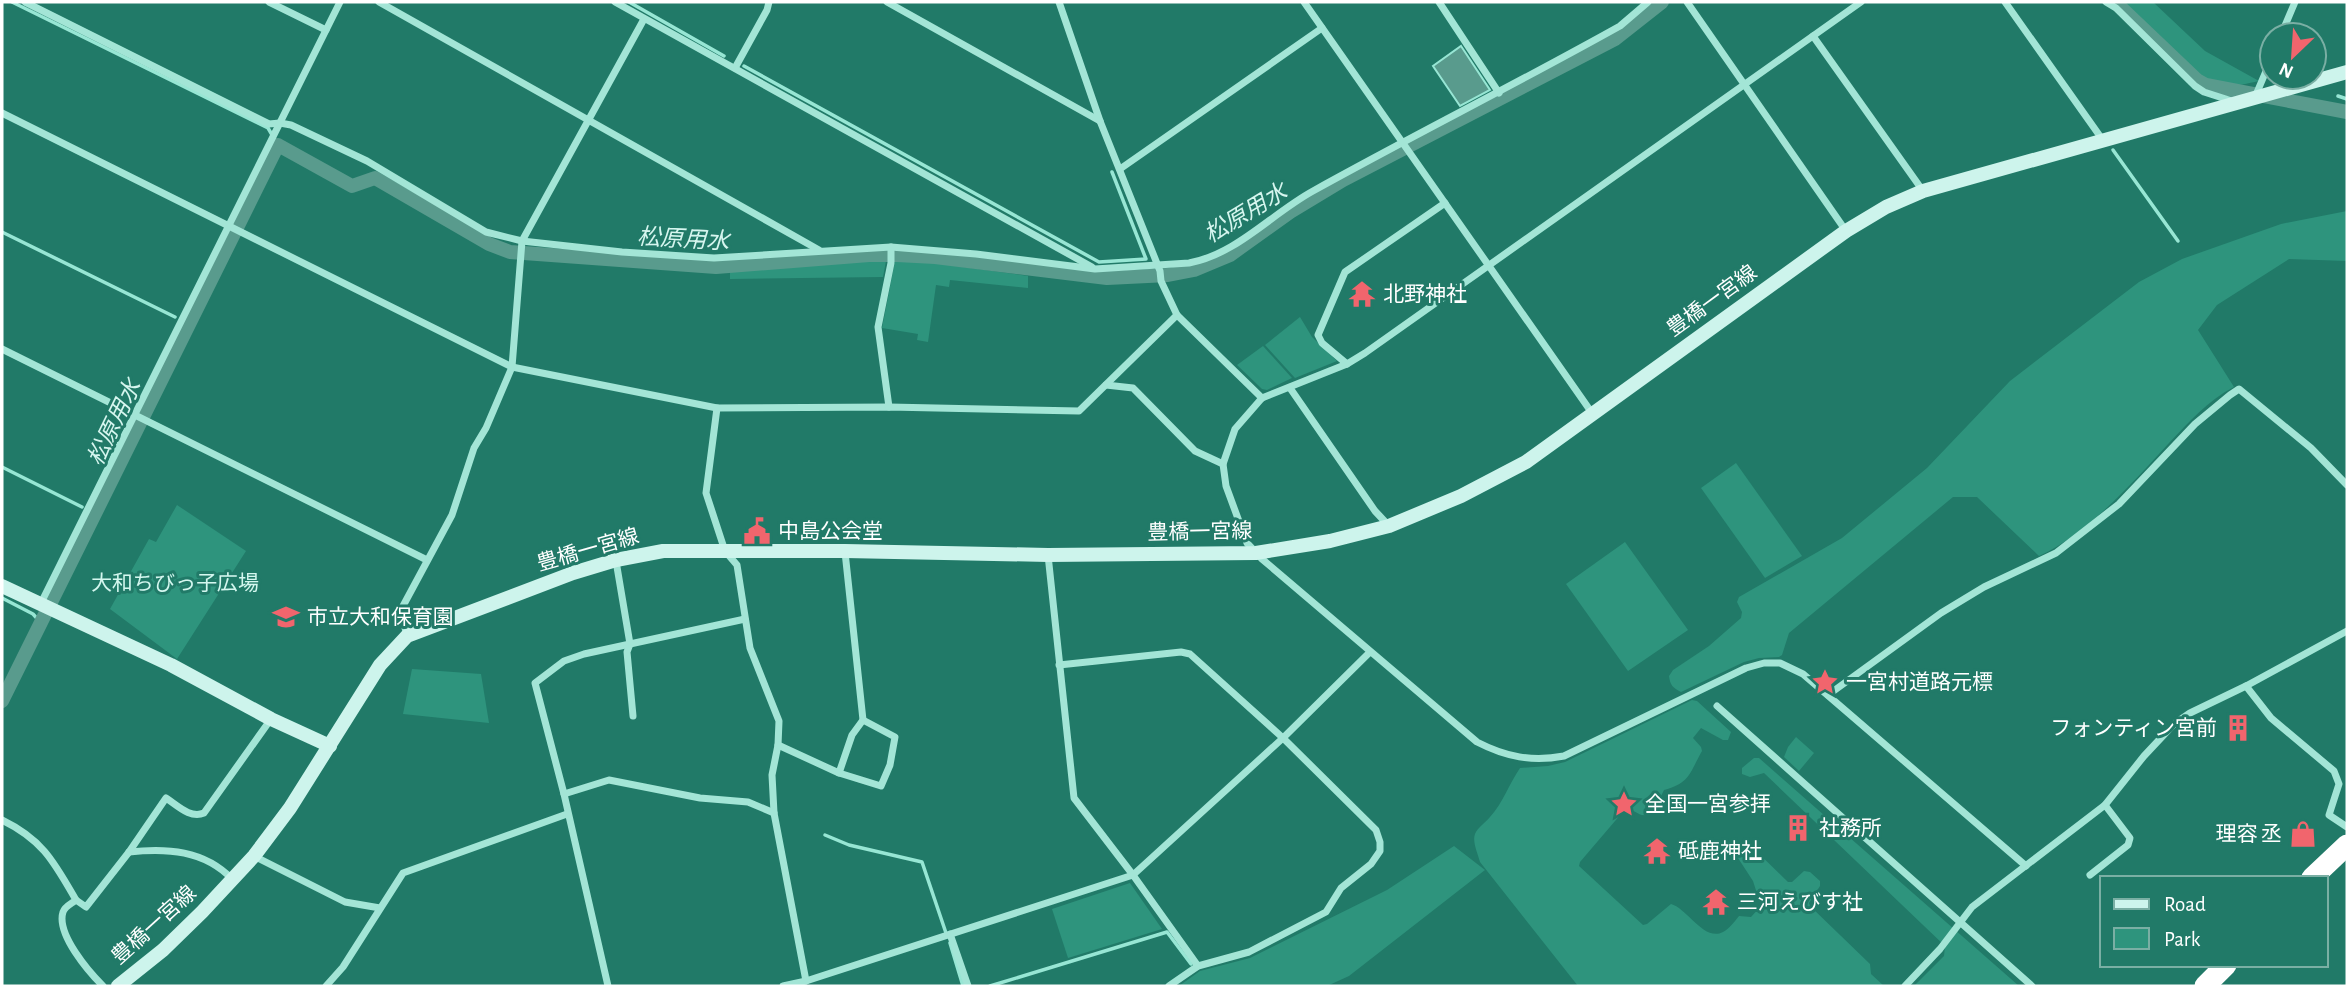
<svg xmlns="http://www.w3.org/2000/svg" width="2349" height="988" font-family="'Alegreya Sans','Noto Sans JP',sans-serif">
<rect width="100%" height="100%" fill="#217a68"/>
<g fill="#2e947d">
<path d="M2120,2H2153L2205,51L2259,81C2236,86 2220,90 2199,78Z"/>
<path d="M2347,211V261L2289,259L2217,305L2198,330L2234,387C2208,400 2188,423 2169,443C2133,482 2088,534 2039,556L1977,497H1953L1789,633L1782,655L1779,657L1759,658L1744,662L1681,692C1673,688 1670,685 1669,676L1673,670L1709,646L1741,618L1742,612L1737,602L1739,597L1842,538L1927,468L2010,381L2139,282L2182,259L2281,224Z"/>
<path d="M869,261H886L883,277L730,279V272Z"/>
<path d="M895,261L934,263L1028,276V288L950,280L949,287L936,285L928,342L917,340L918,334L882,328Z"/>
<path d="M1300,317L1312,337L1337,361L1295,378L1265,345Z"/>
<path d="M1263,346L1292,378L1267,390L1262,389L1237,365Z"/>
<path d="M1736,463L1802,556L1765,578L1701,488Z"/>
<path d="M177,505L246,551L177,659L110,609L149,539L156,542Z"/>
<path d="M1625,542L1688,630L1628,671L1566,584Z"/>
<path d="M412,669L481,674L489,723L403,714Z"/>
<path d="M1692,700L1697,701L1731,732L1728,740H1723L1701,728L1693,738L1701,747L1702,751C1689,774 1690,783 1664,790C1659,799 1656,817 1642,815C1637,814 1632,809 1627,807L1580,862L1579,866L1643,925L1647,924L1671,904C1687,908 1704,942 1723,932C1729,929 1735,921 1739,916L1751,917L1761,906L1753,881L1738,858L1739,852L1749,844L1788,882H1792L1804,871L1810,872L1820,881V886L1809,903L1810,906L1870,964L1871,974L1884,986H1578L1480,862C1478,854 1472,842 1475,834C1478,827 1485,823 1490,817C1503,803 1509,784 1520,768L1548,766L1565,762Z"/>
<path d="M1796,737L1814,753L1799,771L1784,757L1788,747Z"/>
<path d="M1754,758H1759L2019,986H1914L1944,956L1945,946L1764,773L1750,777L1742,774V768Z"/>
<path d="M1454,846L1485,870L1349,976L1327,986H1179L1200,971L1250,958L1387,890Z"/>
<path d="M1130,883L1162,929L1068,958L1052,909Z"/>
</g>
<path fill="#599b8d" stroke="#97e6d4" stroke-width="2" d="M1461,46L1490,90L1460,106L1433,66Z"/>
<g fill="none" stroke-linecap="round" stroke-linejoin="round">
<g stroke="#97e6d4" stroke-width="3.5">
<path d="M12,2L268,128L278,145"/>
<path d="M629,2L724,56"/>
<path d="M744,66L1099,262L1146,259L1112,172"/>
<path d="M2338,96L2347,99"/>
<path d="M2113,150L2178,241"/>
<path d="M2,232L175,317"/>
<path d="M2,467L82,507"/>
<path d="M2,598L33,614L41,623"/>
<path d="M825,835L849,845L922,862L947,936"/>
<path d="M950,943L963,986"/>
<path d="M990,986L1167,932L1191,964"/>
</g>
<g stroke="#599b8d" stroke-width="14">
<path d="M2115,2L2197,80L2206,85L2347,112"/>
<path d="M2,701L278,145L352,186L375,178L489,244L510,252L716,267L869,255H897L935,257L1107,278L1168,275L1194,270L1230,255L1290,212L1343,180L1615,39L1662,2"/>
</g>
<g stroke="#a3e5d6" stroke-width="7">
<path d="M25,2L269,124L280,123L291,125L367,161L486,232L522,241L622,252L714,258L891,247L976,254L1095,269L1189,263C1237,254 1271,214 1313,191C1414,135 1518,83 1620,26L1648,2"/>
<path d="M269,2L326,30"/>
<path d="M379,2L819,250"/>
<path d="M615,2L1092,267"/>
<path d="M887,2L1100,121"/>
<path d="M1059,2L1100,121L1160,271L1161,281L1177,315L1262,398"/>
<path d="M1304,2L1592,413"/>
<path d="M1439,2L1499,93"/>
<path d="M1687,2L1846,231"/>
<path d="M1861,2L1365,353L1347,364L1262,398L1235,429L1223,464L1226,486L1247,543L1262,559L1477,742C1506,757 1532,762 1564,756L1746,668L1764,663H1780L1803,674L2026,866"/>
<path d="M2005,2L2102,139"/>
<path d="M2106,2L2116,8L2195,86L2204,92L2232,101"/>
<path d="M2281,35L2295,2"/>
<path d="M1813,36L1923,191"/>
<path d="M735,68L767,10L769,2"/>
<path d="M2255,97L2272,57"/>
<path d="M2,113L512,367L717,408L889,407L1079,411L1177,315"/>
<path d="M1120,169L1322,28"/>
<path d="M2,349L427,560"/>
<path d="M1347,364L1322,343L1318,335L1345,272L1445,203"/>
<path d="M1106,385L1133,388L1195,451L1223,464"/>
<path d="M1290,388L1375,511L1389,526"/>
<path d="M889,407L878,327L891,263V247"/>
<path d="M717,408L706,493L725,551L737,565L750,648L779,721L778,745L772,775L774,813L806,981"/>
<path d="M1048,555L1074,798L1133,875L1198,966"/>
<path d="M616,561L630,644L627,652L633,716"/>
<path d="M40,605L340,2"/>
<path d="M407,636L402,616L403,606L452,515L474,448L486,428L512,367L522,241L644,19"/>
<path d="M1059,665L1181,652L1190,654L1283,738L1376,830L1380,842V851L1371,864L1341,888L1326,912L1249,952L1198,966L1169,986"/>
<path d="M2246,686L2271,718L2334,771L2339,784L2329,815L2347,827"/>
<path d="M1828,695L1941,613L1984,587L2056,553L2119,504L2195,424L2230,395L2239,389L2311,448L2347,485"/>
<path d="M1717,706L2032,986"/>
<path d="M778,745L839,773L881,786L890,765L895,737L863,720"/>
<path d="M839,773L852,735L863,720L845,552"/>
<path d="M564,794L609,780L700,798L748,802L774,813"/>
<path d="M2,820C43,840 54,862 76,900C71,904 65,906 63,912C56,934 89,972 103,986"/>
<path d="M129,852C167,848 204,850 232,879"/>
<path d="M254,856L345,902L380,908"/>
<path d="M2090,875L2128,845L2130,838L2105,805"/>
<path d="M76,900L86,907L129,852L166,798C177,805 190,819 204,813L271,719"/>
<path d="M950,934L968,986"/>
<path d="M326,986L343,967L403,873L567,814"/>
<path d="M608,986L564,794L535,683L564,661L584,654L745,619"/>
<path d="M783,986L806,981L1133,875L1283,738L1370,652"/>
<path d="M1905,986L1940,949L1972,907L2105,805L2144,756L2174,724L2190,713L2246,686L2347,631"/>
</g>
<g stroke="#cdf4ec" stroke-width="14">
<path d="M2,586L171,665L271,719L330,746"/>
<path d="M118,986L163,950L202,912L254,856L290,808L380,665L407,636L573,573L616,560L663,551H845L1048,555L1256,553L1330,541L1389,526L1461,496L1526,462L1846,231L1886,207L1923,191L2347,72"/>
</g>
<g stroke="#fff" stroke-width="21">
<path d="M2312,878L2347,845"/>
<path d="M2205,986L2226,965"/>
</g>
</g>
<defs>
<symbol id="temple-bare" viewBox="-9 -9 18 18"><path d="M0-6L5-2H3V0L6.5 2.5H4V6H1.5V3h-3V6H-4V2.5H-6.5L-3 0V-2H-5Z" fill="#f1656d" stroke="#217a68" stroke-width="2.5" paint-order="stroke"/></symbol>
<symbol id="civic-bare" viewBox="-9 -9 18 18"><path d="M-.6-6.5H3V-4.5H.6V-3L4-1V1h2V6H-6V1h2V-1L-.6-3ZM-1.2 2.5V6h2.4V2.5Z" fill="#f1656d" stroke="#217a68" stroke-width="2.5" paint-order="stroke"/></symbol>
<symbol id="school-bare" viewBox="-9 -9 18 18"><path d="M0-5L7-2L0 1L-7-2ZM-4 1L0 2.5L4 1V4Q0 6-4 4Z" fill="#f1656d" stroke="#217a68" stroke-width="2.5" paint-order="stroke"/></symbol>
<symbol id="sight-bare" viewBox="-9 -9 18 18"><path d="M0-6L1.8-2.2L6-1.7L2.9 1.2L3.7 5.4L0 3.3L-3.7 5.4L-2.9 1.2L-6-1.7L-1.8-2.2Z" fill="#f1656d" stroke="#217a68" stroke-width="2.5" paint-order="stroke"/></symbol>
<symbol id="building-bare" viewBox="-9 -9 18 18"><path d="M-4-6H4V6H1V3H-1V6H-4ZM-2.5-4.3h1.7v1.8h-1.7ZM.8-4.3h1.7v1.8H.8ZM-2.5-1h1.7V.8h-1.7ZM.8-1h1.7V.8H.8Z" fill="#f1656d" stroke="#217a68" stroke-width="2.5" paint-order="stroke"/></symbol>
<symbol id="shop-bare" viewBox="-9 -9 18 18"><path d="M-5-2.5h2.3a2.7 3.5 0 0 1 5.4 0H5L5.5 6h-11ZM-1.5-2.5h3a1.5 2.3 0 0 0-3 0Z" fill="#f1656d" stroke="#217a68" stroke-width="2.5" paint-order="stroke"/></symbol>
</defs>
<g fill-rule="evenodd">
<use href="#temple-bare" x="1343" y="275" width="38" height="38"/>
<use href="#civic-bare" x="738" y="512" width="38" height="38"/>
<use href="#school-bare" x="267" y="598" width="38" height="38"/>
<use href="#sight-bare" x="1806" y="663" width="38" height="38"/>
<use href="#building-bare" x="2219" y="709" width="38" height="38"/>
<use href="#sight-bare" x="1605" y="785" width="38" height="38"/>
<use href="#building-bare" x="1779" y="809" width="38" height="38"/>
<use href="#shop-bare" x="2284" y="815" width="38" height="38"/>
<use href="#temple-bare" x="1638" y="832" width="38" height="38"/>
<use href="#temple-bare" x="1697" y="883" width="38" height="38"/>
</g>
<g text-anchor="middle" dominant-baseline="central" stroke-width="6" stroke-linejoin="round" paint-order="stroke">
<g font-size="21" fill="#fff" stroke="#217a68" text-anchor="start">
<text x="1383" y="294">北野神社</text>
<text x="778" y="531">中島公会堂</text>
<text x="307" y="617">市立大和保育園</text>
<text x="1846" y="682">一宮村道路元標</text>
<text x="2217" y="728" text-anchor="end">フォンティン宮前</text>
<text x="1645" y="804">全国一宮参拝</text>
<text x="1819" y="828">社務所</text>
<text x="2282" y="834" text-anchor="end">理容 丞</text>
<text x="1678" y="851">砥鹿神社</text>
<text x="1737" y="902">三河えびす社</text>
</g>
<g font-size="21" fill="#fff" stroke="#217a68">
<text transform="translate(1712 301) rotate(-36)">豊橋一宮線</text>
<text transform="translate(1200 532) rotate(-1)">豊橋一宮線</text>
<text transform="translate(588 550) rotate(-16)">豊橋一宮線</text>
<text transform="translate(154 925) rotate(-42)">豊橋一宮線</text>
</g>
<g font-size="21" fill="#d4f7ef" stroke="#217a68">
<text x="175" y="583">大和ちびっ子広場</text>
</g>
<g font-size="23" font-style="italic" fill="#d6f6ef" stroke="#217a68">
<text transform="translate(1246 214) rotate(-31)">松原用水</text>
<text transform="translate(683 240) rotate(3)">松原用水</text>
<text transform="translate(115 423) rotate(-64)">松原用水</text>
</g>
</g>
<rect width="2349" height="988" fill="none" stroke="#ffffff" stroke-width="7"/>
<rect x="2100" y="876" width="228" height="91" fill="#217a68" stroke="#7aafa4" stroke-width="2"/>
<rect x="2114" y="899" width="35" height="10" fill="#cdf4ec" stroke="#7aafa4" stroke-width="2"/>
<text x="2164" y="911" font-size="21" fill="#ffffff">Road</text>
<rect x="2114" y="928" width="35" height="21" fill="#2e947d" stroke="#7aafa4" stroke-width="2"/>
<text x="2164" y="946" font-size="21" fill="#ffffff">Park</text>
<g transform="translate(2293 56) rotate(205)"><circle r="33" fill="#217a68" stroke="#7aafa4" stroke-width="2"/>
<path d="M0-5L12 26L0 18L-12 26Z" fill="#f1656d"/>
<text y="-10" font-size="19" font-weight="bold" text-anchor="middle" fill="#ffffff">N</text>
</g>
</svg>
